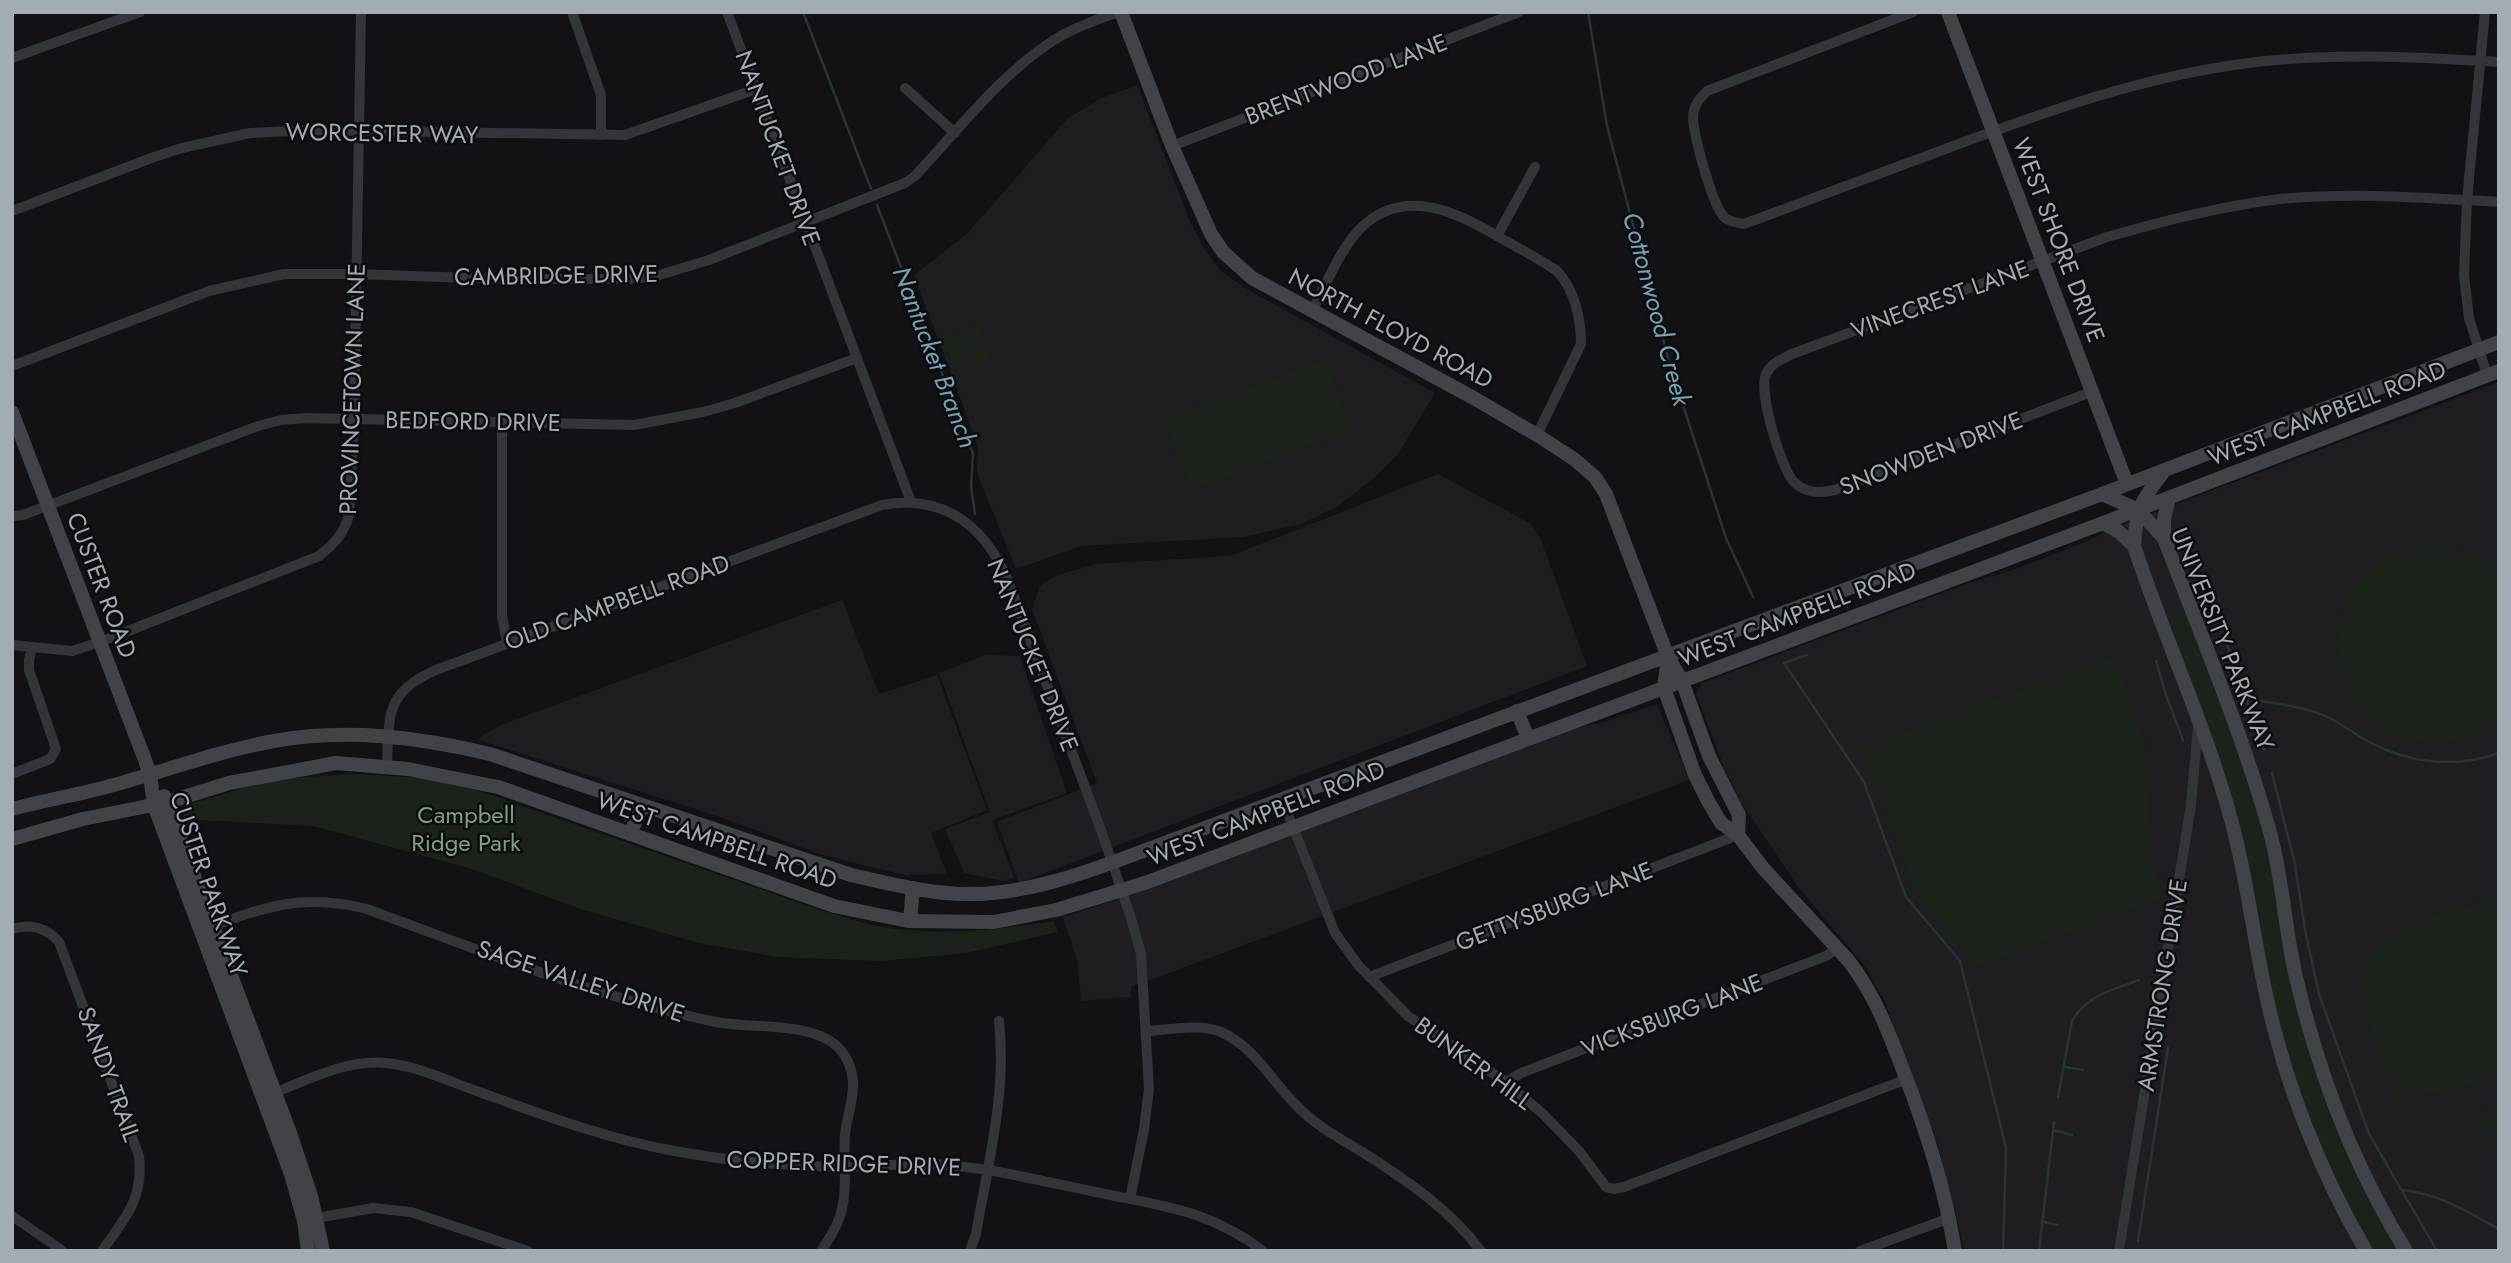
<svg xmlns="http://www.w3.org/2000/svg" width="2511" height="1263" font-family="Jost,sans-serif">
<rect width="100%" height="100%" fill="#121214"/>
<g fill="#1e1e21">
<path d="M1137,85L1189,219L1205,250L1222,272L1250,291L1435,393L1398,454L1374,478L1338,506L1301,524L1244,537L1081,546L1016,569L977,473L978,446L914,275L968,233L1068,118L1102,98Z"/>
<path d="M2499,382V1251H1965L1937,1142L1884,1000L1865,966L1799,888L1741,802L1724,767L1696,694L1702,683L1969,583L2013,570L2080,544L2121,525Z"/>
<path d="M1438,474L1531,524L1541,540L1587,666L1019,883L997,822L1097,783L1032,609L1040,586L1055,576L1095,564L1230,556Z"/>
<path d="M842,600L879,694L937,675L987,810L931,833L947,874L905,875L822,855L723,818L479,740L484,734L506,723Z"/>
<path d="M986,655L1020,656L1067,793L992,820L1014,877L1003,881L964,873L945,829L990,812L939,673Z"/>
<path d="M1657,704L1689,780L1131,987V997L1081,1001L1077,959L1063,917L1141,892L1575,728L1600,723Z"/>
</g>
<g fill="#1a221a">
<path d="M979,326L991,359L976,365L963,332Z"/>
<path d="M959,334L971,367L956,373L943,340Z"/>
<path d="M1325,359L1351,429L1192,490L1165,421Z"/>
<path d="M2441,548L2472,555L2499,571V718C2483,729 2466,740 2446,742C2365,750 2313,666 2351,597C2363,575 2385,558 2409,551C2419,548 2431,549 2441,548Z"/>
<path d="M2186,609L2250,780L2272,861L2292,982L2400,1251H2373L2344,1199L2318,1140L2284,1047L2227,785L2167,616Z"/>
<path d="M2117,656L2124,675L2126,691L2144,740L2149,811L2147,838L2148,854L2166,897L1978,966L1913,886L1875,777L1859,749Z"/>
<path d="M356,774L423,778L476,790L811,907C828,912 846,918 863,923C926,938 991,931 1054,921L1058,932L966,953L881,961L778,957L699,943L584,910L469,868L313,826L185,819L181,807L246,787L294,778Z"/>
<path d="M2493,899L2499,910V1078L2398,1101L2368,1019L2364,978L2375,954L2421,919Z"/>
<path d="M2499,1106V1152L2477,1115Z"/>
</g>
<g fill="none" stroke-linecap="round" stroke-linejoin="round">
<g stroke="#273438" stroke-width="2.5">
<path d="M803,12L871,189"/>
<path d="M1588,12L1607,126L1668,358L1726,538L1753,597"/>
<path d="M877,205L973,454L971,486L975,514"/>
<path d="M2224,636L2264,750"/>
<path d="M1807,655L1784,663L1864,782L1906,897L1960,961L2006,1148L2003,1251"/>
<path d="M2156,661L2166,695L2183,740"/>
<path d="M2246,698C2270,703 2297,705 2320,714C2338,720 2351,732 2367,741C2408,763 2454,769 2499,753"/>
<path d="M2272,773L2295,864L2305,930L2319,994L2369,1134L2437,1251"/>
<path d="M2065,1067L2083,1070"/>
<path d="M2058,1097L2072,1021C2086,996 2114,989 2139,980"/>
<path d="M2053,1130L2072,1135"/>
<path d="M2402,1190C2440,1194 2466,1211 2499,1229"/>
<path d="M2044,1222L2058,1225"/>
<path d="M2138,1241L2168,1048"/>
<path d="M2039,1251L2054,1122"/>
</g>
<g stroke="#323539" stroke-width="10">
<path d="M572,12L601,95V135"/>
<path d="M727,12L911,502"/>
<path d="M1913,12L1707,91C1699,99 1693,106 1693,118C1694,137 1712,204 1724,217C1729,222 1737,222 1744,224C1812,199 1880,173 1948,148C2047,111 2144,76 2249,63C2333,52 2415,57 2499,62"/>
<path d="M2485,12L2467,200L2464,275L2469,318L2487,375"/>
<path d="M12,58L140,12"/>
<path d="M905,88L955,133"/>
<path d="M1172,146L1519,12"/>
<path d="M12,211L154,157L182,148L250,133L315,130L625,135L756,89"/>
<path d="M1497,236L1535,167"/>
<path d="M1312,311C1326,285 1342,244 1364,225C1408,186 1459,214 1501,238C1520,249 1539,259 1557,271C1575,290 1581,319 1581,344L1537,435"/>
<path d="M12,366L209,291L284,274H357L496,279H629L656,276L709,260L905,183L915,176C958,130 1005,69 1059,37C1078,26 1098,19 1119,12"/>
<path d="M2091,392L1835,490C1821,493 1806,494 1794,482C1781,469 1758,391 1766,374C1771,363 1782,359 1792,354L2107,237C2164,221 2221,206 2280,199C2353,192 2426,198 2499,202"/>
<path d="M502,422V616L507,642"/>
<path d="M12,516L23,515L258,426L281,420L306,418L634,425L703,412L735,403L857,358"/>
<path d="M12,645L72,651L100,642L319,556C334,544 344,534 349,515L354,419L361,12"/>
<path d="M387,765C389,715 385,692 436,670L882,505C942,494 983,524 1007,578L1101,830L1131,918L1141,954L1149,1089L1144,1129L1130,1199"/>
<path d="M12,774L50,759L56,749L29,670V660L32,648"/>
<path d="M1282,799L1335,933L1359,966L1408,1016L1506,1082L1543,1114L1579,1151L1606,1187L1615,1189L1624,1187L1907,1079"/>
<path d="M208,928C266,906 304,893 367,909C481,951 596,997 716,1022C752,1029 812,1021 839,1048C847,1057 852,1069 853,1081C854,1099 847,1117 845,1134C843,1161 848,1187 841,1213C837,1227 829,1239 821,1251"/>
<path d="M12,929C30,923 47,928 59,942L139,1156C144,1199 125,1218 102,1251"/>
<path d="M1369,977L1738,835"/>
<path d="M1147,1031C1169,1030 1199,1023 1221,1032C1254,1046 1272,1082 1297,1106C1317,1127 1343,1140 1367,1155C1409,1182 1450,1210 1481,1251"/>
<path d="M1506,1082L1521,1073L1826,956L1838,948"/>
<path d="M269,1095C305,1081 346,1059 386,1063C418,1066 451,1082 482,1093C543,1115 605,1138 669,1150C726,1161 785,1166 843,1167C873,1167 903,1163 933,1164C991,1167 1049,1183 1105,1194C1166,1206 1212,1212 1263,1251"/>
<path d="M12,1216L63,1251"/>
<path d="M311,1219L373,1208L411,1212L528,1251"/>
<path d="M970,1251L976,1234C988,1163 1007,1093 999,1021"/>
<path d="M1860,1251L1950,1218"/>
<path d="M2119,1251L2191,805L2198,726"/>
</g>
<g stroke="#404449" stroke-width="14">
<path d="M1121,12L1172,146L1211,234L1223,252L1252,278L1472,397L1537,435L1574,459L1595,477L1606,494L1668,657L1682,681L1709,756L1739,815L1738,835"/>
<path d="M1948,12L2127,484"/>
<path d="M12,412L145,760L150,775L154,805L291,1174L304,1221L308,1251"/>
<path d="M2164,471C2141,501 2136,509 2134,546C2165,640 2208,731 2233,827C2248,884 2254,942 2267,999C2286,1086 2321,1174 2366,1251"/>
<path d="M2102,494L2138,510L2164,538C2201,636 2243,734 2271,836C2283,882 2285,931 2296,977C2318,1072 2354,1167 2406,1251"/>
<path d="M2103,523L2118,531L2134,546"/>
<path d="M2164,538V519L2169,498"/>
<path d="M1668,657L1664,688L1695,775L1708,801L1721,823L1738,835L1763,868L1848,960C1874,993 1888,1030 1903,1070C1926,1128 1945,1189 1955,1251"/>
<path d="M1517,711L1528,738"/>
<path d="M164,796L290,1133L311,1196L323,1251"/>
<path d="M12,809C45,800 78,795 110,786C165,771 218,751 274,741C346,728 419,737 490,754L851,875C891,884 933,895 974,894C1021,893 1067,879 1111,863L2102,494L2499,342"/>
<path d="M630,834L642,806"/>
<path d="M12,839L83,819L168,802L229,783L336,763L408,769L498,787L834,906L908,921L994,922L1056,910L1145,883L2103,523L2499,371"/>
<path d="M910,921L913,888"/>
</g>
</g>
<g text-anchor="middle" dominant-baseline="central" stroke-width="5" stroke-linejoin="round" paint-order="stroke">
<g font-size="24" fill="#a2acb5" stroke="#0d0d0f">
<text transform="translate(1346 79) rotate(-21)">BRENTWOOD LANE</text>
<text transform="translate(382 133) rotate(1)">WORCESTER WAY</text>
<text transform="translate(778 148) rotate(70)">NANTUCKET DRIVE</text>
<text transform="translate(2059 240) rotate(69)">WEST SHORE DRIVE</text>
<text transform="translate(556 275) rotate(-1)">CAMBRIDGE DRIVE</text>
<text transform="translate(1940 299) rotate(-20)">VINECREST LANE</text>
<text transform="translate(1391 328) rotate(28)">NORTH FLOYD ROAD</text>
<text transform="translate(352 389) rotate(-88)">PROVINCETOWN LANE</text>
<text transform="translate(2327 413) rotate(-21)">WEST CAMPBELL ROAD</text>
<text transform="translate(473 421) rotate(1)">BEDFORD DRIVE</text>
<text transform="translate(1931 453) rotate(-21)">SNOWDEN DRIVE</text>
<text transform="translate(102 585) rotate(69)">CUSTER ROAD</text>
<text transform="translate(617 602) rotate(-20)">OLD CAMPBELL ROAD</text>
<text transform="translate(1797 614) rotate(-21)">WEST CAMPBELL ROAD</text>
<text transform="translate(2223 639) rotate(68)">UNIVERSITY PARKWAY</text>
<text transform="translate(1033 655) rotate(68)">NANTUCKET DRIVE</text>
<text transform="translate(1266 813) rotate(-21)">WEST CAMPBELL ROAD</text>
<text transform="translate(717 840) rotate(19)">WEST CAMPBELL ROAD</text>
<text transform="translate(209 884) rotate(71)">CUSTER PARKWAY</text>
<text transform="translate(1554 906) rotate(-21)">GETTYSBURG LANE</text>
<text transform="translate(581 981) rotate(18)">SAGE VALLEY DRIVE</text>
<text transform="translate(2162 985) rotate(-81)">ARMSTRONG DRIVE</text>
<text transform="translate(1672 1015) rotate(-21)">VICKSBURG LANE</text>
<text transform="translate(1474 1063) rotate(36)">BUNKER HILL</text>
<text transform="translate(109 1074) rotate(70)">SANDY TRAIL</text>
<text transform="translate(844 1163) rotate(2)">COPPER RIDGE DRIVE</text>
</g>
<g font-size="24" fill="#7ca277" stroke="#0d0d0f">
<text x="466" y="814">Campbell<tspan x="466" dy="28">Ridge Park</tspan></text>
</g>
<g font-size="26" font-style="italic" fill="#75a2b4" stroke="#0d0d0f">
<text transform="translate(1657 309) rotate(75)">Cottonwood Creek</text>
<text transform="translate(935 357) rotate(69)">Nantucket Branch</text>
</g>
</g>
<rect width="2511" height="1263" fill="none" stroke="#a2acb5" stroke-width="28"/>
</svg>
